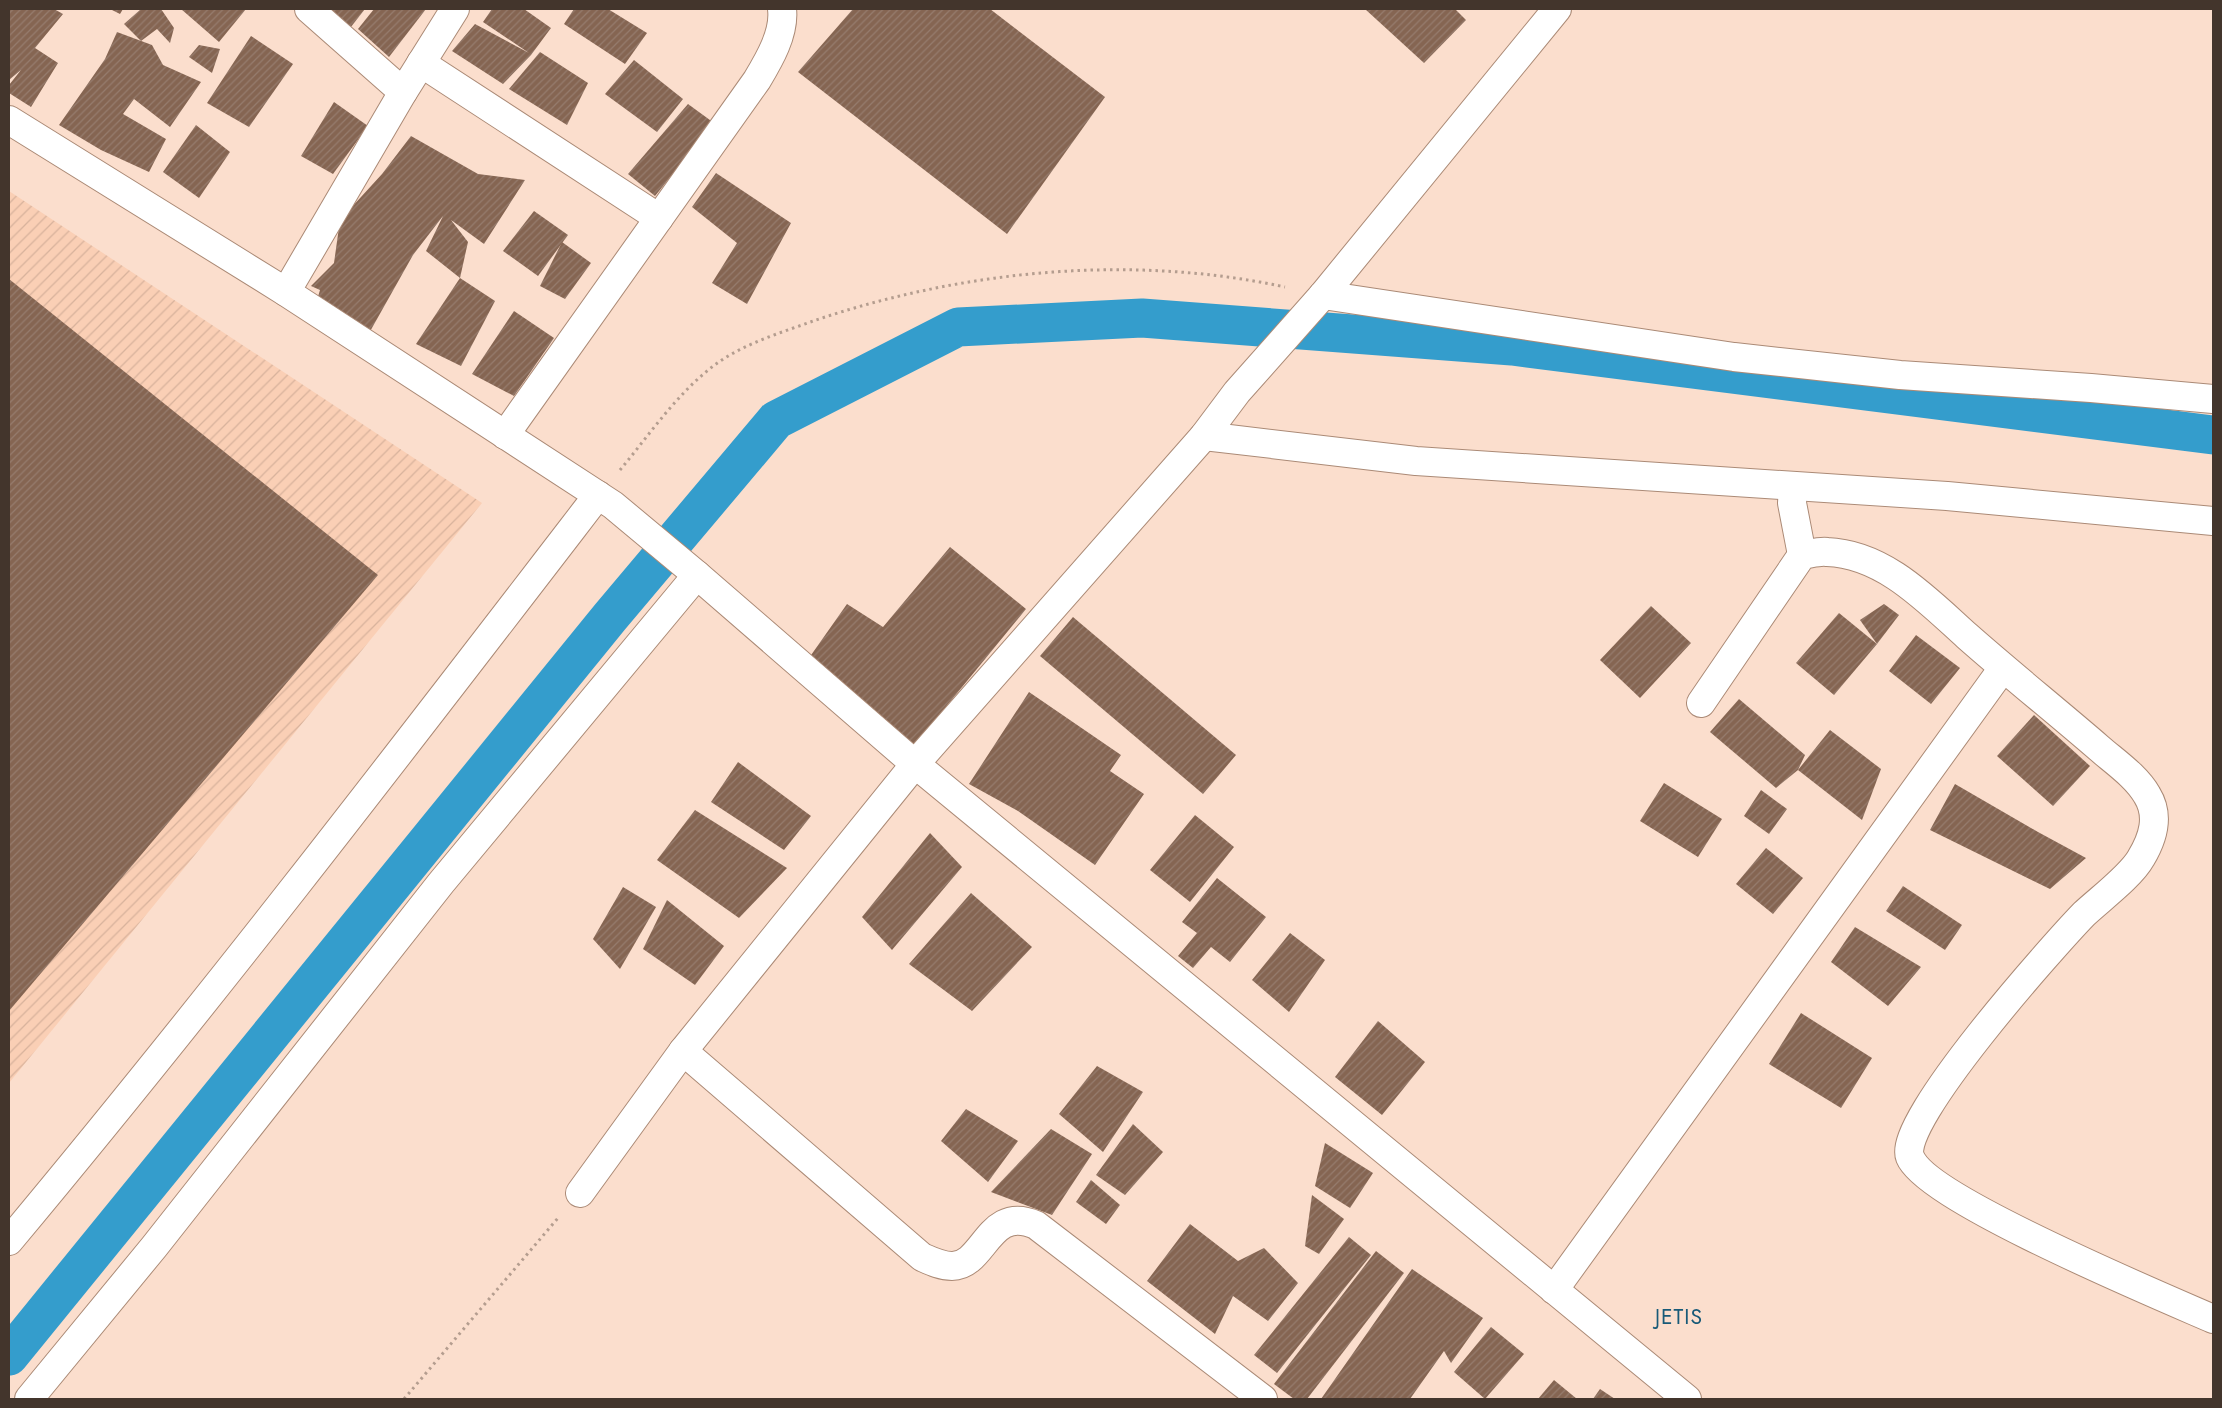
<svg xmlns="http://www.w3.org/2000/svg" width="2222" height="1408" font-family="Jost,sans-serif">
<defs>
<pattern id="industrial-furrows" width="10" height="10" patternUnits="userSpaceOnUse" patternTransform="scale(1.25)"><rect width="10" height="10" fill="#facfb5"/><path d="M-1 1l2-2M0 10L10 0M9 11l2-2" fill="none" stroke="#d8b29c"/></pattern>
<pattern id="building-hatch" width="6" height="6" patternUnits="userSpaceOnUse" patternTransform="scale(1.25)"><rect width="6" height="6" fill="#856552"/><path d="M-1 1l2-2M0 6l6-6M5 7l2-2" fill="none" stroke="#967c6e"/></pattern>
</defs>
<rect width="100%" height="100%" fill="#fbdecd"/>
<path fill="url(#industrial-furrows)" d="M9,191L482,503L9,1083Z"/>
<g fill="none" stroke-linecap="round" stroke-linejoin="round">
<path stroke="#349dcc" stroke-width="39" d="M9,1356L610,617L776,420L958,327L1142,318L1512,346L2213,435"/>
</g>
<g fill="url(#building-hatch)">
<path d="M10,9H54L63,14L35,48L58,63L31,107L9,93V85L21,70L9,80Z"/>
<path d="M110,9H123L120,14Z"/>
<path d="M141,9H161L174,28L170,43L157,29L141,41L124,24Z"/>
<path d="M181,9H246L219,42Z"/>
<path d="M324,9H365L347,32Z"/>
<path d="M374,9H426L389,57L358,29Z"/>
<path d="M492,9H524L551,28L531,55L503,84L452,51L475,24L529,53L483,22Z"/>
<path d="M574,9H608L647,33L625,64L564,24Z"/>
<path d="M853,9H990L1105,97L1007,234L798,72Z"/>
<path d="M1365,9H1455L1466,20L1424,63Z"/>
<path d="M117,32L152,45L163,65L201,82L170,127L134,99L123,114L166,139L149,172L101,150L59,125L105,59Z"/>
<path d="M251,36L293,64L249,127L207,103Z"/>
<path d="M199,45L220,49L212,73L189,57Z"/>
<path d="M540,52L588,83L567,125L509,89Z"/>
<path d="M634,60L683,99L657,132L605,94Z"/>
<path d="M334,102L368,126L333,174L301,156Z"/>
<path d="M688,104L714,123L655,196L628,174Z"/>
<path d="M196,125L230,152L199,198L163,172Z"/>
<path d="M411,136L478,174L525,180L484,244L451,220L468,242L460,278L426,251L443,216L413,255L368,335L317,300L320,290L311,286L334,263L340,220L382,174Z"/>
<path d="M716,173L791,223L747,304L712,283L737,243L692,207Z"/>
<path d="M534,211L568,235L538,276L503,251Z"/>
<path d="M562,242L591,263L565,299L540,286Z"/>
<path d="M460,278L495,301L461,366L416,344Z"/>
<path d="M9,279L378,575L9,1011Z"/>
<path d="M514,311L554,338L514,396L472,374Z"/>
<path d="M950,547L1026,609L913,747L809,658L847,604L883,627Z"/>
<path d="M1884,604L1899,615L1877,644L1860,620Z"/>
<path d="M1651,606L1691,643L1640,698L1600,660Z"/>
<path d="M1839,613L1877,644L1834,695L1796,663Z"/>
<path d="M1073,617L1236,755L1203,794L1040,656Z"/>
<path d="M1916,635L1960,668L1931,704L1889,671Z"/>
<path d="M1029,692L1121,755L1110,771L1144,794L1095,865L1018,811L969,784Z"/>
<path d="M1739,699L1805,755L1798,770L1776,788L1710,732Z"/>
<path d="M2034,715L2090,766L2053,806L1997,756Z"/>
<path d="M1830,730L1881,769L1862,820L1798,770Z"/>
<path d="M738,762L811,816L784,850L711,802Z"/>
<path d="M1664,783L1722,819L1698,857L1640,821Z"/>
<path d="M1955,784L2038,832L2086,858L2050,889L1930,830Z"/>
<path d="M1761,790L1787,809L1769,834L1744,816Z"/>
<path d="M695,810L787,868L739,918L657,860Z"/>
<path d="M1195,815L1234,847L1190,902L1150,870Z"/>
<path d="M930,833L962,867L892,950L862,917Z"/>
<path d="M1766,848L1803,878L1773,914L1736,884Z"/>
<path d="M1217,878L1266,917L1230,962L1211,947L1193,968L1178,956L1197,933L1182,922Z"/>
<path d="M1903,886L1962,925L1945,950L1886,911Z"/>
<path d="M623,887L656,907L620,969L593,939Z"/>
<path d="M971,893L1032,947L972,1011L909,964Z"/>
<path d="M667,900L724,946L695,985L643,949Z"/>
<path d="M1855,927L1921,967L1888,1006L1831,962Z"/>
<path d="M1290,933L1325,960L1289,1012L1252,980Z"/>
<path d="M1801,1013L1872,1058L1841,1108L1769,1064Z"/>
<path d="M1378,1021L1425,1062L1382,1115L1335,1077Z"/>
<path d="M1097,1066L1143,1092L1103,1152L1059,1114Z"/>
<path d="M966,1109L1018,1141L988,1182L941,1141Z"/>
<path d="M1133,1124L1163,1152L1125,1195L1096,1175Z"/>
<path d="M1051,1129L1092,1154L1052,1215L991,1192Z"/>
<path d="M1325,1143L1373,1173L1350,1208L1315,1186Z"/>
<path d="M1091,1180L1120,1205L1106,1224L1076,1202Z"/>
<path d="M1312,1195L1344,1219L1319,1254L1305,1246Z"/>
<path d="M1190,1224L1238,1261L1264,1248L1298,1283L1268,1321L1233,1296L1215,1334L1147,1281Z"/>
<path d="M1349,1237L1371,1255L1277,1373L1254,1355Z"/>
<path d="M1376,1251L1404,1273L1307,1399H1294L1274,1384Z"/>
<path d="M1412,1269L1483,1318L1451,1363L1444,1351L1410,1399H1321Z"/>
<path d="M1491,1327L1524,1354L1485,1399L1454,1372Z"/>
<path d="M1554,1380L1577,1399H1538Z"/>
<path d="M1600,1389L1615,1399H1593Z"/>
</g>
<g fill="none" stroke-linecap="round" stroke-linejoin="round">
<defs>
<g id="minor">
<path d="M309,9L403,92"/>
<path d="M421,63L659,218"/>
<path d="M9,120L286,292L613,505L697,575L915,764L1687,1399"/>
<path d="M286,292L403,92L455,9"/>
<path d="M1323,295L1734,357L1900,375L2091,388L2213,399"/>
<path d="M505,435L757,80C769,60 785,33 782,9"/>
<path d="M1204,436L1416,461L1947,496L2213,521"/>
<path d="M1793,486L1792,503L1802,555"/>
<path d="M1701,703L1802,555C1810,554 1819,551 1827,552C1884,554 1927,600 1967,636C2010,674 2055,710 2099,748C2115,762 2136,776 2147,795C2160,816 2153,838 2141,858C2131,876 2100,899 2084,914C2054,945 1896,1122 1910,1157C1927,1199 2163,1297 2213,1319"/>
<path d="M683,1051L922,1257C931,1261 941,1266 952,1266C985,1266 988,1204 1036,1225L1263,1399"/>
<path d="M580,1193L683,1051L915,764L1204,436L1237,392L1323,295L1557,9"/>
<path d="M9,1241C212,998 405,746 598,495"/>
<path d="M1554,1290L2003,668"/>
<path d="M29,1399L154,1247L441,883L697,575"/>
</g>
</defs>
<use href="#minor" stroke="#ab8a76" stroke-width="30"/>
<g stroke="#b49d8f" stroke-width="3" stroke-dasharray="2.5 4" stroke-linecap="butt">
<path d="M620,470C650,434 678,392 716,364C745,343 783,332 816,320C965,270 1131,254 1285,287"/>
<path d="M404,1399L558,1218"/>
</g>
<use href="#minor" stroke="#fff" stroke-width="28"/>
</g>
<g text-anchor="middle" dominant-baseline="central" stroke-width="5" stroke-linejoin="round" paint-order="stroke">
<g font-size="21" letter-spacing="1" fill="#185a78" stroke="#fbdecd">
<text x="1679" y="1317">JETIS</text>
</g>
</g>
<rect width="2222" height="1408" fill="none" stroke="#43352c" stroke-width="20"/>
</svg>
